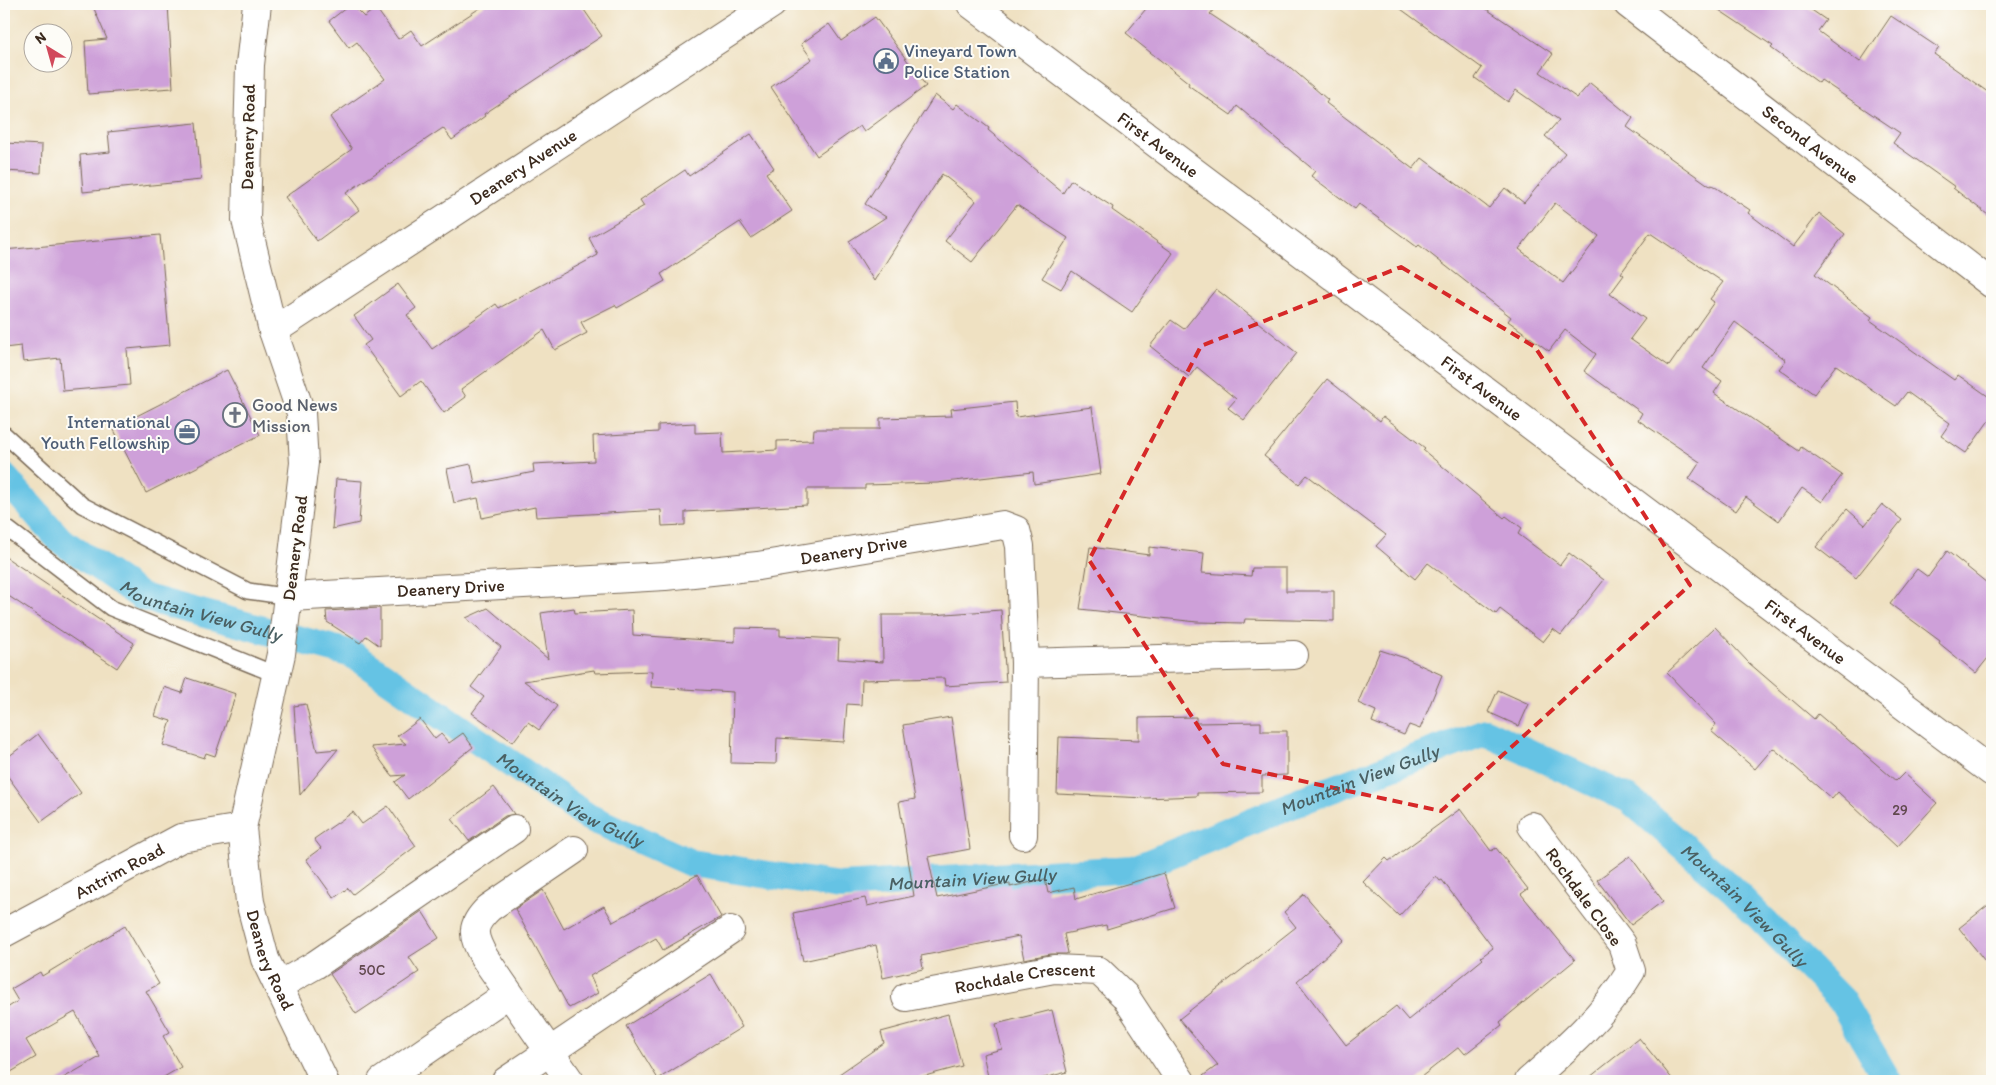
<svg xmlns="http://www.w3.org/2000/svg" width="1996" height="1085" font-family="Itim,sans-serif">
<rect width="100%" height="100%" fill="#fdfcf7"/>
<filter id="ink" filterUnits="userSpaceOnUse"><feTurbulence type="fractalNoise" baseFrequency=".02" numOctaves="2"/><feDisplacementMap in="SourceGraphic" scale="10" xChannelSelector="R" yChannelSelector="G"/><feConvolveMatrix kernelMatrix="1 2 1 2 8 2 1 2 1" color-interpolation-filters="sRGB"/></filter>
<filter id="wash" filterUnits="userSpaceOnUse"><feTurbulence type="fractalNoise" baseFrequency=".0096" numOctaves="4" result="noise"/><feDisplacementMap in="SourceGraphic" scale="20" xChannelSelector="R" yChannelSelector="G"/><feGaussianBlur stdDeviation="1.12" result="paint"/><feColorMatrix in="noise" values="0 0 0 0 0 0 0 0 0 0 0 0 0 0 0 0 0 1.4 0 .05"/><feComposite in="paint" operator="in"/></filter>
<g filter="url(#wash)">
<rect width="100%" height="100%" fill="#efe1c2"/>
<g fill="none" stroke-linecap="round" stroke-linejoin="round">
<path stroke="#65c3e4" stroke-width="28" id="s1" d="M4,477L60,540L142,597L352,654L588,817L691,863L840,886L1134,869L1316,795L1485,732L1629,799L1733,890L1841,1000L1888,1081"/>
</g>
<g id="blocks">
<g fill="#cea0d9" fill-rule="evenodd">
<path d="M92,4H168L173,88L88,94L85,41L107,39Z"/>
<path d="M351,4L364,17L376,8L398,39L411,30L422,46L486,4H580L602,36L484,114L485,116L452,140L443,128L346,193L359,210L317,241L285,197L352,149L330,117L385,79L357,42L349,48L329,21Z"/>
<path d="M1150,4H1218L1210,14L1291,68L1328,100L1326,103L1413,169L1422,158L1489,208L1505,188L1524,203L1565,153L1545,136L1559,120L1516,90L1508,102L1475,78L1482,68L1394,4H1479L1553,54L1540,72L1577,98L1590,83L1633,118L1627,127L1710,186L1712,185L1750,210L1748,213L1793,247L1819,213L1845,234L1815,274L1872,317L1870,320L1954,380L1958,375L1992,399V416L1966,453L1941,436L1950,423L1907,392L1896,406L1836,365L1814,394L1779,369L1786,360L1735,322L1703,368L1722,381L1714,393L1799,451L1801,447L1842,475L1822,502L1802,488L1779,521L1746,497L1736,511L1689,479L1700,462L1638,420L1642,413L1584,371L1596,354L1565,330L1549,351L1508,321L1511,317L1419,245L1417,247L1359,204L1355,209L1311,176L1315,171L1237,106L1231,115L1188,85L1189,83L1126,33ZM1555,203L1599,236L1563,283L1519,249ZM1650,233L1723,282L1710,299L1714,302L1669,366L1630,339L1645,319L1610,294L1624,275L1621,273Z"/>
<path d="M1710,4H1803L1826,20L1818,31L1860,62L1891,16L1939,48L1934,54L1992,95V218L1953,188L1955,187L1893,143L1900,133L1821,80L1819,83L1771,48L1773,46Z"/>
<path d="M875,17L926,86L864,132L860,126L817,156L771,87L812,59L801,44L829,24L841,41Z"/>
<path d="M935,95L953,109L957,104L989,128L988,130L1063,193L1071,180L1113,207L1112,210L1173,253L1132,312L1072,271L1061,289L1042,278L1068,238L1017,205L972,262L945,241L976,201L942,174L874,281L849,241L886,217L865,204Z"/>
<path d="M196,123L201,180L83,192L80,155L110,152L108,132Z"/>
<path d="M751,134L774,168L766,173L792,211L751,238L740,222L661,274L665,281L617,308L615,305L581,322L587,333L555,350L544,330L461,389L466,397L444,413L421,381L401,396L364,345L371,340L354,316L398,284L416,308L407,315L432,349L496,304L499,308L598,255L589,238L644,206L640,200L685,170L689,176Z"/>
<path d="M4,143L42,145L41,173L4,171Z"/>
<path d="M160,235L170,345L127,349L130,385L63,391L60,358L23,362L21,346L4,348V250Z"/>
<path d="M1216,289L1297,353L1244,420L1228,408L1236,399L1197,367L1189,377L1150,346L1171,320L1184,329Z"/>
<path d="M227,370L260,435L146,493L113,428Z"/>
<path d="M1327,379L1380,421L1383,416L1425,448L1423,450L1504,518L1506,516L1522,528L1518,534L1560,565L1569,553L1604,580L1561,635L1553,629L1543,642L1500,609L1496,614L1428,563L1415,579L1376,546L1386,535L1307,475L1299,484L1264,456Z"/>
<path d="M1015,402L1016,417L1092,407L1101,474L1034,484L1033,472L937,483L865,485V489H807V505L685,512V525L662,526L661,510L536,517L535,507L482,518L478,498L454,503L447,469L471,464L475,484L534,472L533,464L594,461L593,436L658,432V425L695,423V433L722,432L723,453L777,450V441L813,440L814,429H880V418L952,416L951,409Z"/>
<path d="M336,479L362,481L359,523L332,529Z"/>
<path d="M1882,504L1902,520L1856,578L1816,547L1847,509L1865,525Z"/>
<path d="M1090,547L1149,555V547L1204,553L1202,573L1251,576L1252,568H1286V591H1334V621L1245,619L1244,623L1197,622L1080,609Z"/>
<path d="M1947,551L1992,587V653L1976,673L1939,643L1940,641L1890,604L1917,569L1928,577Z"/>
<path d="M4,556L134,643L117,668L4,593Z"/>
<path d="M380,608V646L366,636L360,643L327,622L326,611Z"/>
<path d="M488,608L548,659L541,613L574,608L575,613L632,610L633,635L735,642V628L780,629V636L839,639L838,659L883,662L882,615H932L1001,610L1006,682L945,686L944,678L862,680L861,705L847,704L844,742L777,738L776,764L731,763L733,692L651,687L652,671L595,673L594,670L524,681L557,706L539,730L528,722L513,742L472,713L484,697L471,687L501,647L466,618Z"/>
<path d="M1715,627L1749,663L1814,719L1818,714L1896,781L1904,773L1937,803L1897,847L1838,792L1832,799L1773,748L1755,769L1711,731L1716,724L1667,673Z"/>
<path d="M1380,650L1405,658L1442,675L1420,729L1409,725L1404,735L1372,722L1376,711L1358,703Z"/>
<path d="M187,678L236,694L215,756L206,753L204,758L163,745L171,721L155,716L164,687L182,693Z"/>
<path d="M1498,690L1529,704L1519,726L1488,712Z"/>
<path d="M306,704L317,751L338,749L300,795L294,706Z"/>
<path d="M951,717L970,849L928,857L937,898L1010,883V887L1045,879L1048,893L1074,887L1076,899L1164,873L1175,908L1107,929L1106,925L1064,934L1068,953L1066,954H1051L1024,959L1019,936L921,956L923,969L883,978L876,945L803,961L793,913L865,898L867,906L914,896L899,802L915,799L903,725Z"/>
<path d="M1196,717V723L1261,722V731H1287V775L1262,776V792L1197,793V796L1146,798L1057,794L1059,737L1139,740V718Z"/>
<path d="M420,719L435,739L441,734L449,743L463,733L473,747L408,799L395,782L405,775L392,776L371,747L406,744L397,736Z"/>
<path d="M38,734L81,793L41,822L4,771V760Z"/>
<path d="M494,787L514,814L505,816L469,841L452,819Z"/>
<path d="M388,806L416,846L353,894L348,888L334,898L306,859L321,848L314,839L353,812L362,824Z"/>
<path d="M1460,809L1491,851L1496,848L1528,889L1521,894L1575,960L1500,1022L1502,1025L1465,1054L1459,1047L1416,1081H1196L1218,1065L1179,1019L1296,927L1284,912L1304,894L1344,940L1297,981L1346,1045L1396,1006L1408,1020L1483,959L1481,957L1493,948L1442,880L1440,881L1436,876L1399,916L1363,882L1386,858L1389,861Z"/>
<path d="M1630,856L1663,901L1631,925L1597,880Z"/>
<path d="M697,875L721,917L663,950L656,938L590,976L598,993L569,1008L515,909L543,890L564,929L604,906L613,922Z"/>
<path d="M1992,902V970L1959,928Z"/>
<path d="M422,911L439,938L409,957L419,972L356,1014L330,974Z"/>
<path d="M125,926L159,984L146,991L170,1032L163,1036L181,1067L157,1081H58L100,1057L75,1012L26,1040L36,1057L11,1072L4,1059V1002L7,1008L18,1001L11,989L40,972L42,976Z"/>
<path d="M711,974L742,1027L658,1079L626,1026Z"/>
<path d="M1052,1010L1067,1072L1032,1081H989L983,1054L1002,1049L996,1024Z"/>
<path d="M948,1014L962,1066L906,1081H829L884,1043L881,1032Z"/>
<path d="M1639,1038L1674,1081H1585Z"/>
</g>
</g>
</g>
<g filter="url(#ink)">
<use href="#blocks" fill-opacity="0" stroke="#7a6a57" stroke-width="1"/>
<g fill="none" stroke-linecap="round" stroke-linejoin="round">
<defs>
<g id="lane">
<path d="M4,434L82,505L248,591L290,597"/>
<path d="M4,526L111,608L277,675"/>
</g>
<g id="street">
<path id="s2" d="M971,4L1992,772"/>
<path id="s3" d="M1628,4L1992,284"/>
<path id="s4" d="M273,331L772,4"/>
<path id="s5" d="M290,597L665,576L758,566L1003,525L1016,530L1020,546L1025,663L1023,835"/>
<path d="M1025,663L1294,655"/>
<path id="s6" d="M4,933L181,838L242,828"/>
<path d="M278,986L315,965L514,829"/>
<path id="s7" d="M906,997L1054,969L1099,971L1125,996L1181,1081"/>
<path d="M382,1081L508,994"/>
<path d="M506,1081L730,930"/>
<path d="M570,1081L484,957C472,935 470,926 489,908L574,850"/>
<path d="M1529,1081C1567,1048 1605,1014 1631,971L1622,944L1532,826"/>
</g>
<g id="secondary">
<path id="s8" d="M257,4L250,65L246,220L273,331L301,413L304,463L281,654L242,828L250,902L265,959L324,1081"/>
</g>
</defs>
<use href="#lane" stroke="#7a6a57" stroke-width="18"/>
<use href="#street" stroke="#7a6a57" stroke-width="30"/>
<use href="#secondary" stroke="#7a6a57" stroke-width="30"/>
<use href="#lane" stroke="#fff" stroke-width="15"/>
<use href="#street" stroke="#fff" stroke-width="28"/>
<use href="#secondary" stroke="#fff" stroke-width="28"/>
</g>
</g>
<path fill="none" stroke="#d62828" stroke-width="4" stroke-dasharray="10 6" stroke-linejoin="round" d="M1401,267L1535,347L1690,585L1441,811L1223,764L1089,560L1201,346Z"/>
<defs>
<symbol id="civic-ring" viewBox="-11 -11 22 22"><circle r="9.5" fill="#fdfcf7" stroke="#5c6f8a" stroke-width="1.5"/><path d="M-.6-6.5H3V-4.5H.6V-3L4-1V1h2V6H-6V1h2V-1L-.6-3ZM-1.2 2.5V6h2.4V2.5Z" fill="#5c6f8a"/></symbol>
<symbol id="church-ring" viewBox="-11 -11 22 22"><circle r="9.5" fill="#fdfcf7" stroke="#6b7280" stroke-width="1.5"/><path d="M-1.2-6h2.4v3.5h3.3v2.4h-3.3V6h-2.4V-.1h-3.3v-2.4h3.3Z" fill="#6b7280"/></symbol>
<symbol id="office-ring" viewBox="-11 -11 22 22"><circle r="9.5" fill="#fdfcf7" stroke="#5c6f8a" stroke-width="1.5"/><path d="M-6-3h4V-5.5h4V-3h4V5H-6ZM-1-4.5V-3h2v-1.5ZM-6 0V1H6V0Z" fill="#5c6f8a"/></symbol>
</defs>
<g fill-rule="evenodd">
<use href="#civic-ring" x="872" y="47" width="28" height="28"/>
<use href="#church-ring" x="221" y="401" width="28" height="28"/>
<use href="#office-ring" x="173" y="418" width="28" height="28"/>
</g>
<g text-anchor="middle" dominant-baseline="central" stroke-width="4" stroke-linejoin="round" paint-order="stroke">
<g font-size="15" fill="#60484d">
<text x="1900" y="810">29</text>
<text x="372" y="970">50C</text>
</g>
<g font-size="18" fill="#4e5e75" stroke="#fdfcf7" text-anchor="start">
<text x="904" y="51">Vineyard Town<tspan x="904" dy="21">Police Station</tspan></text>
<text x="170" y="422" text-anchor="end">International<tspan x="170" dy="21">Youth Fellowship</tspan></text>
</g>
<g font-size="18" fill="#3b2a1e" stroke="#fdfcf7">
<text transform="translate(248 137) rotate(-89)">Deanery Road</text>
<text stroke="none"><textPath href="#s2" startOffset="234">First Avenue</textPath></text>
<text stroke="none"><textPath href="#s3" startOffset="230">Second Avenue</textPath></text>
<text stroke="none"><textPath href="#s4" startOffset="299">Deanery Avenue</textPath></text>
<text stroke="none"><textPath href="#s2" startOffset="639">First Avenue</textPath></text>
<text transform="translate(295 548) rotate(-83)">Deanery Road</text>
<text stroke="none"><textPath href="#s5" startOffset="566">Deanery Drive</textPath></text>
<text stroke="none"><textPath href="#s5" startOffset="161">Deanery Drive</textPath></text>
<text stroke="none"><textPath href="#s2" startOffset="1044">First Avenue</textPath></text>
<text stroke="none"><textPath href="#s6" startOffset="131">Antrim Road</textPath></text>
<text transform="translate(1584 897) rotate(54)">Rochdale Close</text>
<text stroke="none"><textPath href="#s8" startOffset="974">Deanery Road</textPath></text>
<text stroke="none"><textPath href="#s7" startOffset="121">Rochdale Crescent</textPath></text>
</g>
<g font-size="18" fill="#5b616d" stroke="#fdfcf7" text-anchor="start">
<text x="252" y="405">Good News<tspan x="252" dy="21">Mission</tspan></text>
</g>
<g font-size="19" font-style="italic" fill="#4a6063" stroke="#fdfcf7">
<text stroke="none"><textPath href="#s1" startOffset="244">Mountain View Gully</textPath></text>
<text stroke="none"><textPath href="#s1" startOffset="1489">Mountain View Gully</textPath></text>
<text stroke="none"><textPath href="#s1" startOffset="664">Mountain View Gully</textPath></text>
<text stroke="none"><textPath href="#s1" startOffset="1084">Mountain View Gully</textPath></text>
<text stroke="none"><textPath href="#s1" startOffset="1939">Mountain View Gully</textPath></text>
</g>
</g>
<rect width="1996" height="1085" fill="none" stroke="#fdfcf7" stroke-width="20"/>
<g transform="translate(48 48) rotate(323)"><circle r="24" fill="#fdfcf7" stroke="#afa8a0"/>
<path d="M0-4L9 19L0 12L-9 19Z" fill="#d1495b"/>
<text y="-8" font-size="14" font-weight="bold" text-anchor="middle" fill="#3b2a1e">N</text>
</g>
</svg>
